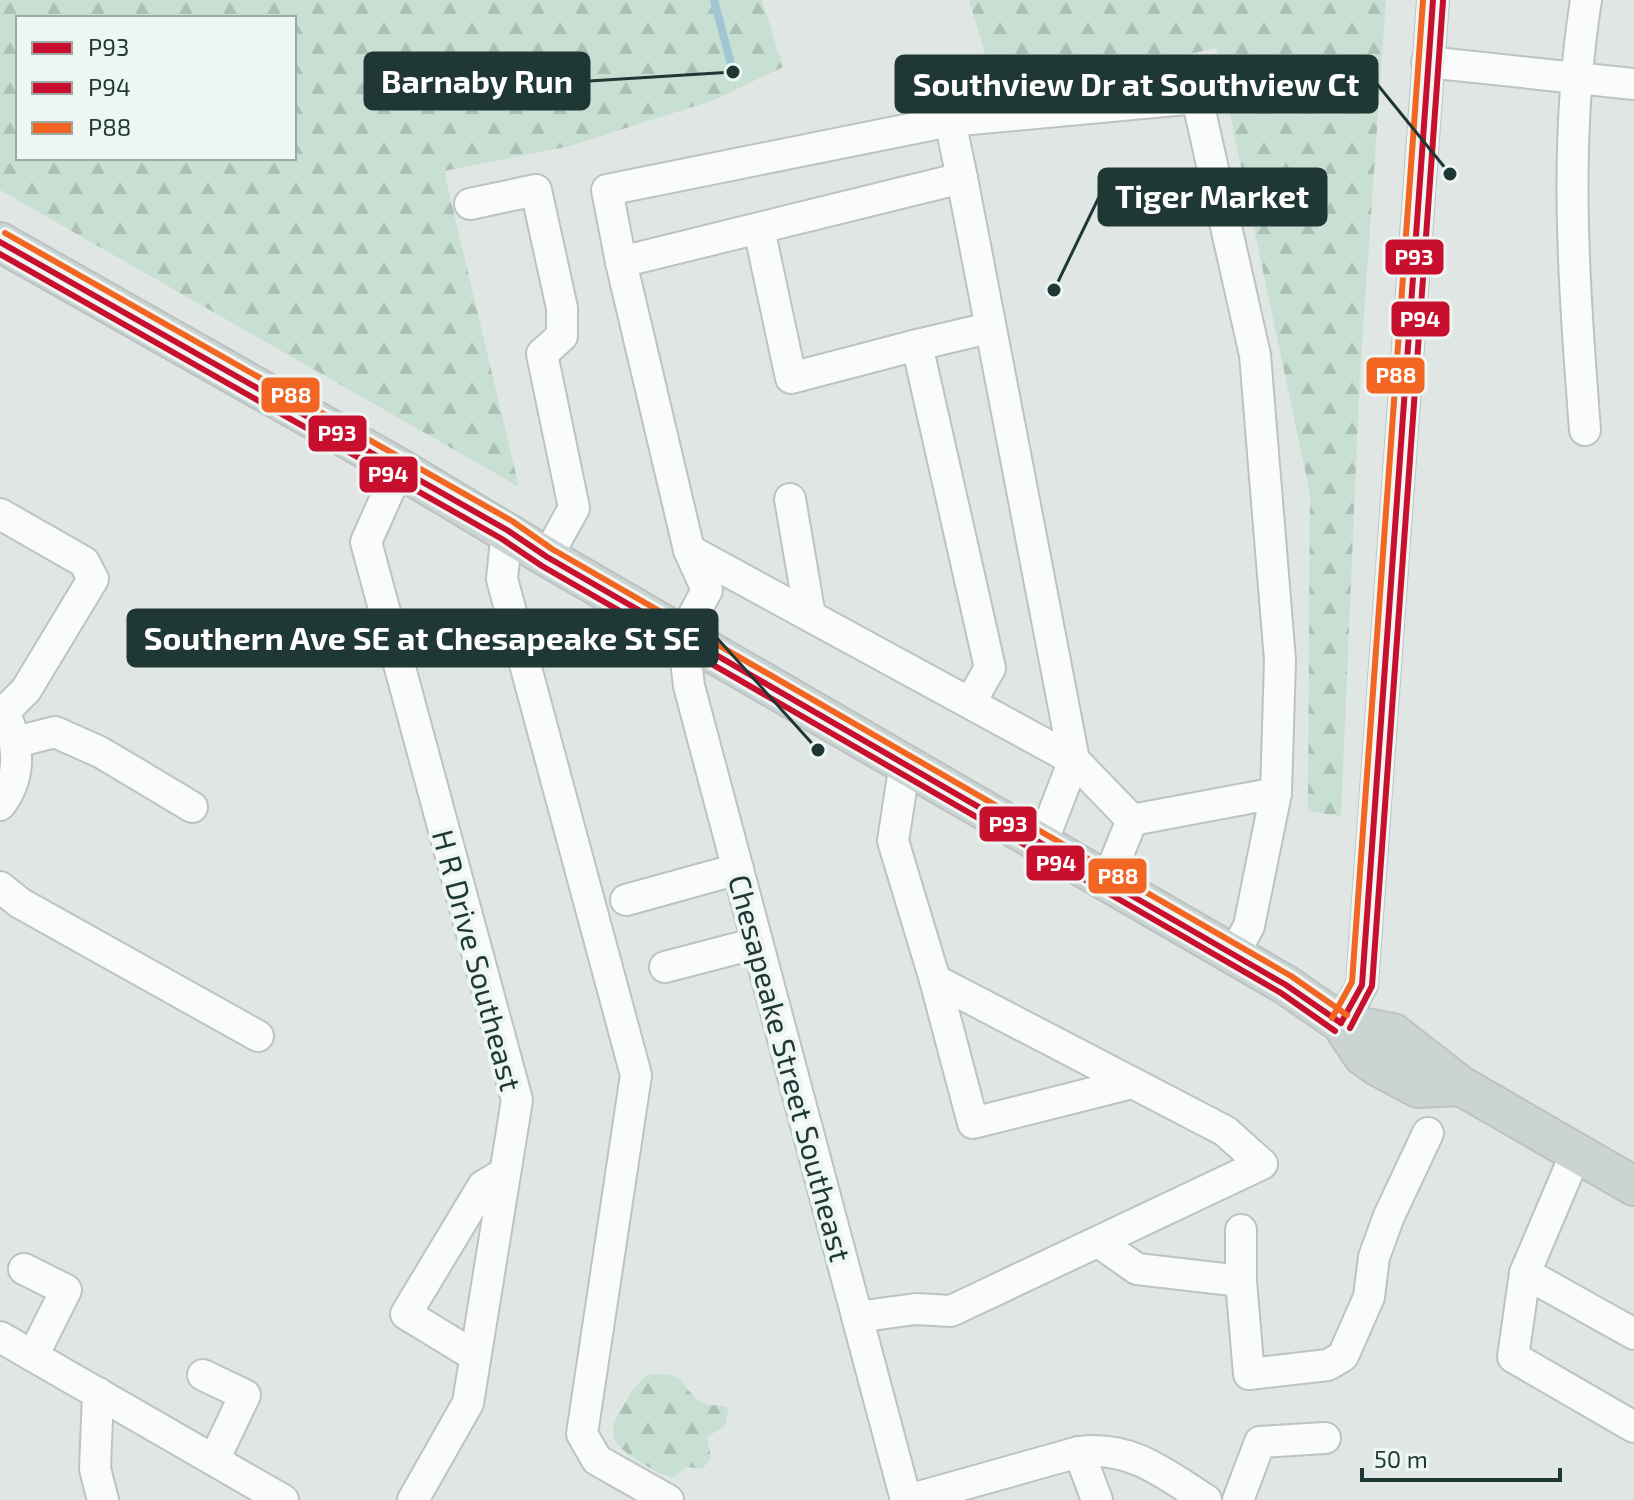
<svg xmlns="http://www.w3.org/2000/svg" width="1634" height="1500" font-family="'Exo 2',sans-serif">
<defs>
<pattern id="forest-firs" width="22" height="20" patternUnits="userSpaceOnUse" patternTransform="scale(2)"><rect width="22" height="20" fill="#c8e0d3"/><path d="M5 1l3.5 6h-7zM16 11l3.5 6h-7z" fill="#abc1b6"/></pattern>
</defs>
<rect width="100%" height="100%" fill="#e0e6e4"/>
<g fill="url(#forest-firs)" fill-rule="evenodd">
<path d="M0,0H762L783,67L714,100L570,146L444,171L519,487L0,190ZM294,18V158H18V18Z"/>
<path d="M969,0H1386L1360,371L1341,816L1308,811L1310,494L1216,48L998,98Z"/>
<path d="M649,1374C689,1375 673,1377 698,1400C708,1408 719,1403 729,1408L725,1426L707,1437L711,1458L702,1469L687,1467L673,1477C660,1475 650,1468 639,1461C613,1445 605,1435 622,1408C630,1393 635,1385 649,1374Z"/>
</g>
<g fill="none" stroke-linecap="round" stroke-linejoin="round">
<path stroke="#a0c6d5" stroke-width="8" d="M714,0L733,72"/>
<defs>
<g id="minor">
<path d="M1427,62L1634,84"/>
<path d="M950,121L1197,98L1255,355L1280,660L1276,793L1132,820L1074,760L689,550L621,262L962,178L1074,760L1042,843"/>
<path d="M470,204L536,190L562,308V336L542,354L574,508L547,557"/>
<path d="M759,229L791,378L917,345"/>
<path d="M621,262L607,190L950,121L962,178"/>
<path d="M1585,430C1574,284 1563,145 1586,0"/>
<path d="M399,468L366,542L517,1100L468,1403L413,1500"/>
<path d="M790,499L810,616"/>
<path d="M0,514L84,562L93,579L26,690L3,713"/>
<path d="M507,530L502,579L636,1075L582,1434L597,1460L668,1500"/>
<path d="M689,550L707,590L683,635L689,686L906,1500"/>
<path d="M970,703L990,668L917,345L989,328"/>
<path d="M16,742L55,732L100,752L192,807"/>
<path d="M0,805C19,781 20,752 9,724"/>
<path d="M1107,881L1132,820"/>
<path d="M0,887L20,903L258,1036"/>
<path d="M626,900L738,869"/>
<path d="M1234,954L1249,926L1276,793"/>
<path d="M665,967L757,943"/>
<path d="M935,980L973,1123L1132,1083"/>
<path d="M1341,1023L1362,985L1433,0"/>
<path d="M1576,1153L1525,1273L1634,1334"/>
<path d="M1241,1230V1281"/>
<path d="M1100,1243L1137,1269L1241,1281L1249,1374L1328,1365L1343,1356L1369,1297L1374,1257L1389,1216L1428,1133"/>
<path d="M24,1269L66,1290L33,1356"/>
<path d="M1525,1273L1513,1357L1634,1427"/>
<path d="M857,1317L916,1309L951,1311L1262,1164L1225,1131L935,980L893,841L905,763"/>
<path d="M0,1337L283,1500"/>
<path d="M475,1356L406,1314L483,1186L505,1173"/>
<path d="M203,1375L245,1395L214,1460"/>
<path d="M98,1393L95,1469L103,1500"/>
<path d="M1079,1452L1097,1500"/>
<path d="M908,1500L1079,1452C1131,1445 1165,1474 1206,1500"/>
<path d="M1238,1500L1260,1442L1325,1438"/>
</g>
<g id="major">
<path d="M0,242L399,468L547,557L1286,985L1341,1023L1363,1056L1377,1066L1418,1088L1461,1086"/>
<path d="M1341,1023L1393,1033L1461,1086L1634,1186"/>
</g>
</defs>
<use href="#minor" stroke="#bdc3c1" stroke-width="34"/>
<use href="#major" stroke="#bac3c2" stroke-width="42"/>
<use href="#minor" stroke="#fafbfb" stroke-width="30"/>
<use href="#major" stroke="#ccd4d3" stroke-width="38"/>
<defs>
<g id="bus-1">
<path d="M0,242L507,530L547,557L1286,985L1341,1023"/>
<path d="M1341,1023L1362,985L1433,0"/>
</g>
<g id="bus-2">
<path d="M0,254L502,539L542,566L1281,993L1335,1031"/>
<path d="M1350,1028L1372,986L1443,1"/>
</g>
<g id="bus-3">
<path d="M5,233L512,521L552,549L1291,976L1347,1015"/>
<path d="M1332,1018L1352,982L1423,0"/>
</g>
</defs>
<use href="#bus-1" stroke="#edf6f3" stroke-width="12"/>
<use href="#bus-2" stroke="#edf6f3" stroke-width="12"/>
<use href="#bus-3" stroke="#edf6f3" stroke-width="12"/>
<use href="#bus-1" stroke="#c8102e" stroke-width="6"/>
<use href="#bus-2" stroke="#c8102e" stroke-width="6"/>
<use href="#bus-3" stroke="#f26522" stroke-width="6"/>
</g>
<g text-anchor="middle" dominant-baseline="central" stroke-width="8" stroke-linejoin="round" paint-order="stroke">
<g font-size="30" fill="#1f3835" stroke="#edf6f3">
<text transform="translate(478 960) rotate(75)">H R Drive Southeast</text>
<text transform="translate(791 1068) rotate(75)">Chesapeake Street Southeast</text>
</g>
</g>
<path fill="none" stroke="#1f3835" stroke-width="3" d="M733 72L589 81M1450 174L1377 84M1054 290L1099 197M818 750L717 638"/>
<g fill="#1f3835" stroke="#edf6f3" stroke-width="3">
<circle cx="733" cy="72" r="8"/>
<circle cx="1450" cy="174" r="8"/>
<circle cx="1054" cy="290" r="8"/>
<circle cx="818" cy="750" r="8"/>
</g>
<g fill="#1f3835" stroke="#1f3835" stroke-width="3">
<rect x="365" y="53" width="224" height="56" rx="8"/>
<rect x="896" y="56" width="481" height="56" rx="8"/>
<rect x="1099" y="169" width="227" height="56" rx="8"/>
<rect x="128" y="610" width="589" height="56" rx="8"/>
</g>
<g font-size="32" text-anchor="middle" font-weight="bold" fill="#fff">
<text x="477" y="93">Barnaby Run</text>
<text x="1136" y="96">Southview Dr at Southview Ct</text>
<text x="1212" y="208">Tiger Market</text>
<text x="422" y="650">Southern Ave SE at Chesapeake St SE</text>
</g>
<g stroke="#edf6f3" stroke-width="3">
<rect x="1384" y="238" width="61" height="38" rx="8" fill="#c8102e"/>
<rect x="1390" y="300" width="61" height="38" rx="8" fill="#c8102e"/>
<rect x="1365" y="356" width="61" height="39" rx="8" fill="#f26522"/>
<rect x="260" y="376" width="61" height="38" rx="8" fill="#f26522"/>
<rect x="307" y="414" width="61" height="39" rx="8" fill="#c8102e"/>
<rect x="358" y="455" width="61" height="39" rx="8" fill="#c8102e"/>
<rect x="978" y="805" width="60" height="38" rx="8" fill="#c8102e"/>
<rect x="1025" y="844" width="61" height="38" rx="8" fill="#c8102e"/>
<rect x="1087" y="857" width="61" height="38" rx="8" fill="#f26522"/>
</g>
<g font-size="22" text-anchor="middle" font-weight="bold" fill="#fff">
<text x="1414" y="265">P93</text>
<text x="1420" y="327">P94</text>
<text x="1396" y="383">P88</text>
<text x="291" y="403">P88</text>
<text x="337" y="441">P93</text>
<text x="388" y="482">P94</text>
<text x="1008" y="832">P93</text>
<text x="1056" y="871">P94</text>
<text x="1118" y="884">P88</text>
</g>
<rect x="16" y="16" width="280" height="144" fill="#edf6f3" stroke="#9baaa7" stroke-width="2"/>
<rect x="32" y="42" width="40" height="12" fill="#c8102e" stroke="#9baaa7" stroke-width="2"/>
<text x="88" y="56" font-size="24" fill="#1f3835">P93</text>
<rect x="32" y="82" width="40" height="12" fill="#c8102e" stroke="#9baaa7" stroke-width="2"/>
<text x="88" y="96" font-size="24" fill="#1f3835">P94</text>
<rect x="32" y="122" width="40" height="12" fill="#f26522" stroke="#9baaa7" stroke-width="2"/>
<text x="88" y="136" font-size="24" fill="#1f3835">P88</text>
<path d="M1362 1468v12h198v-12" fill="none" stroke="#1f3835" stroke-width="4"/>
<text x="1374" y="1468" font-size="24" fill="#1f3835" stroke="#edf6f3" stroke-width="6" paint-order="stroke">50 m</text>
</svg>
